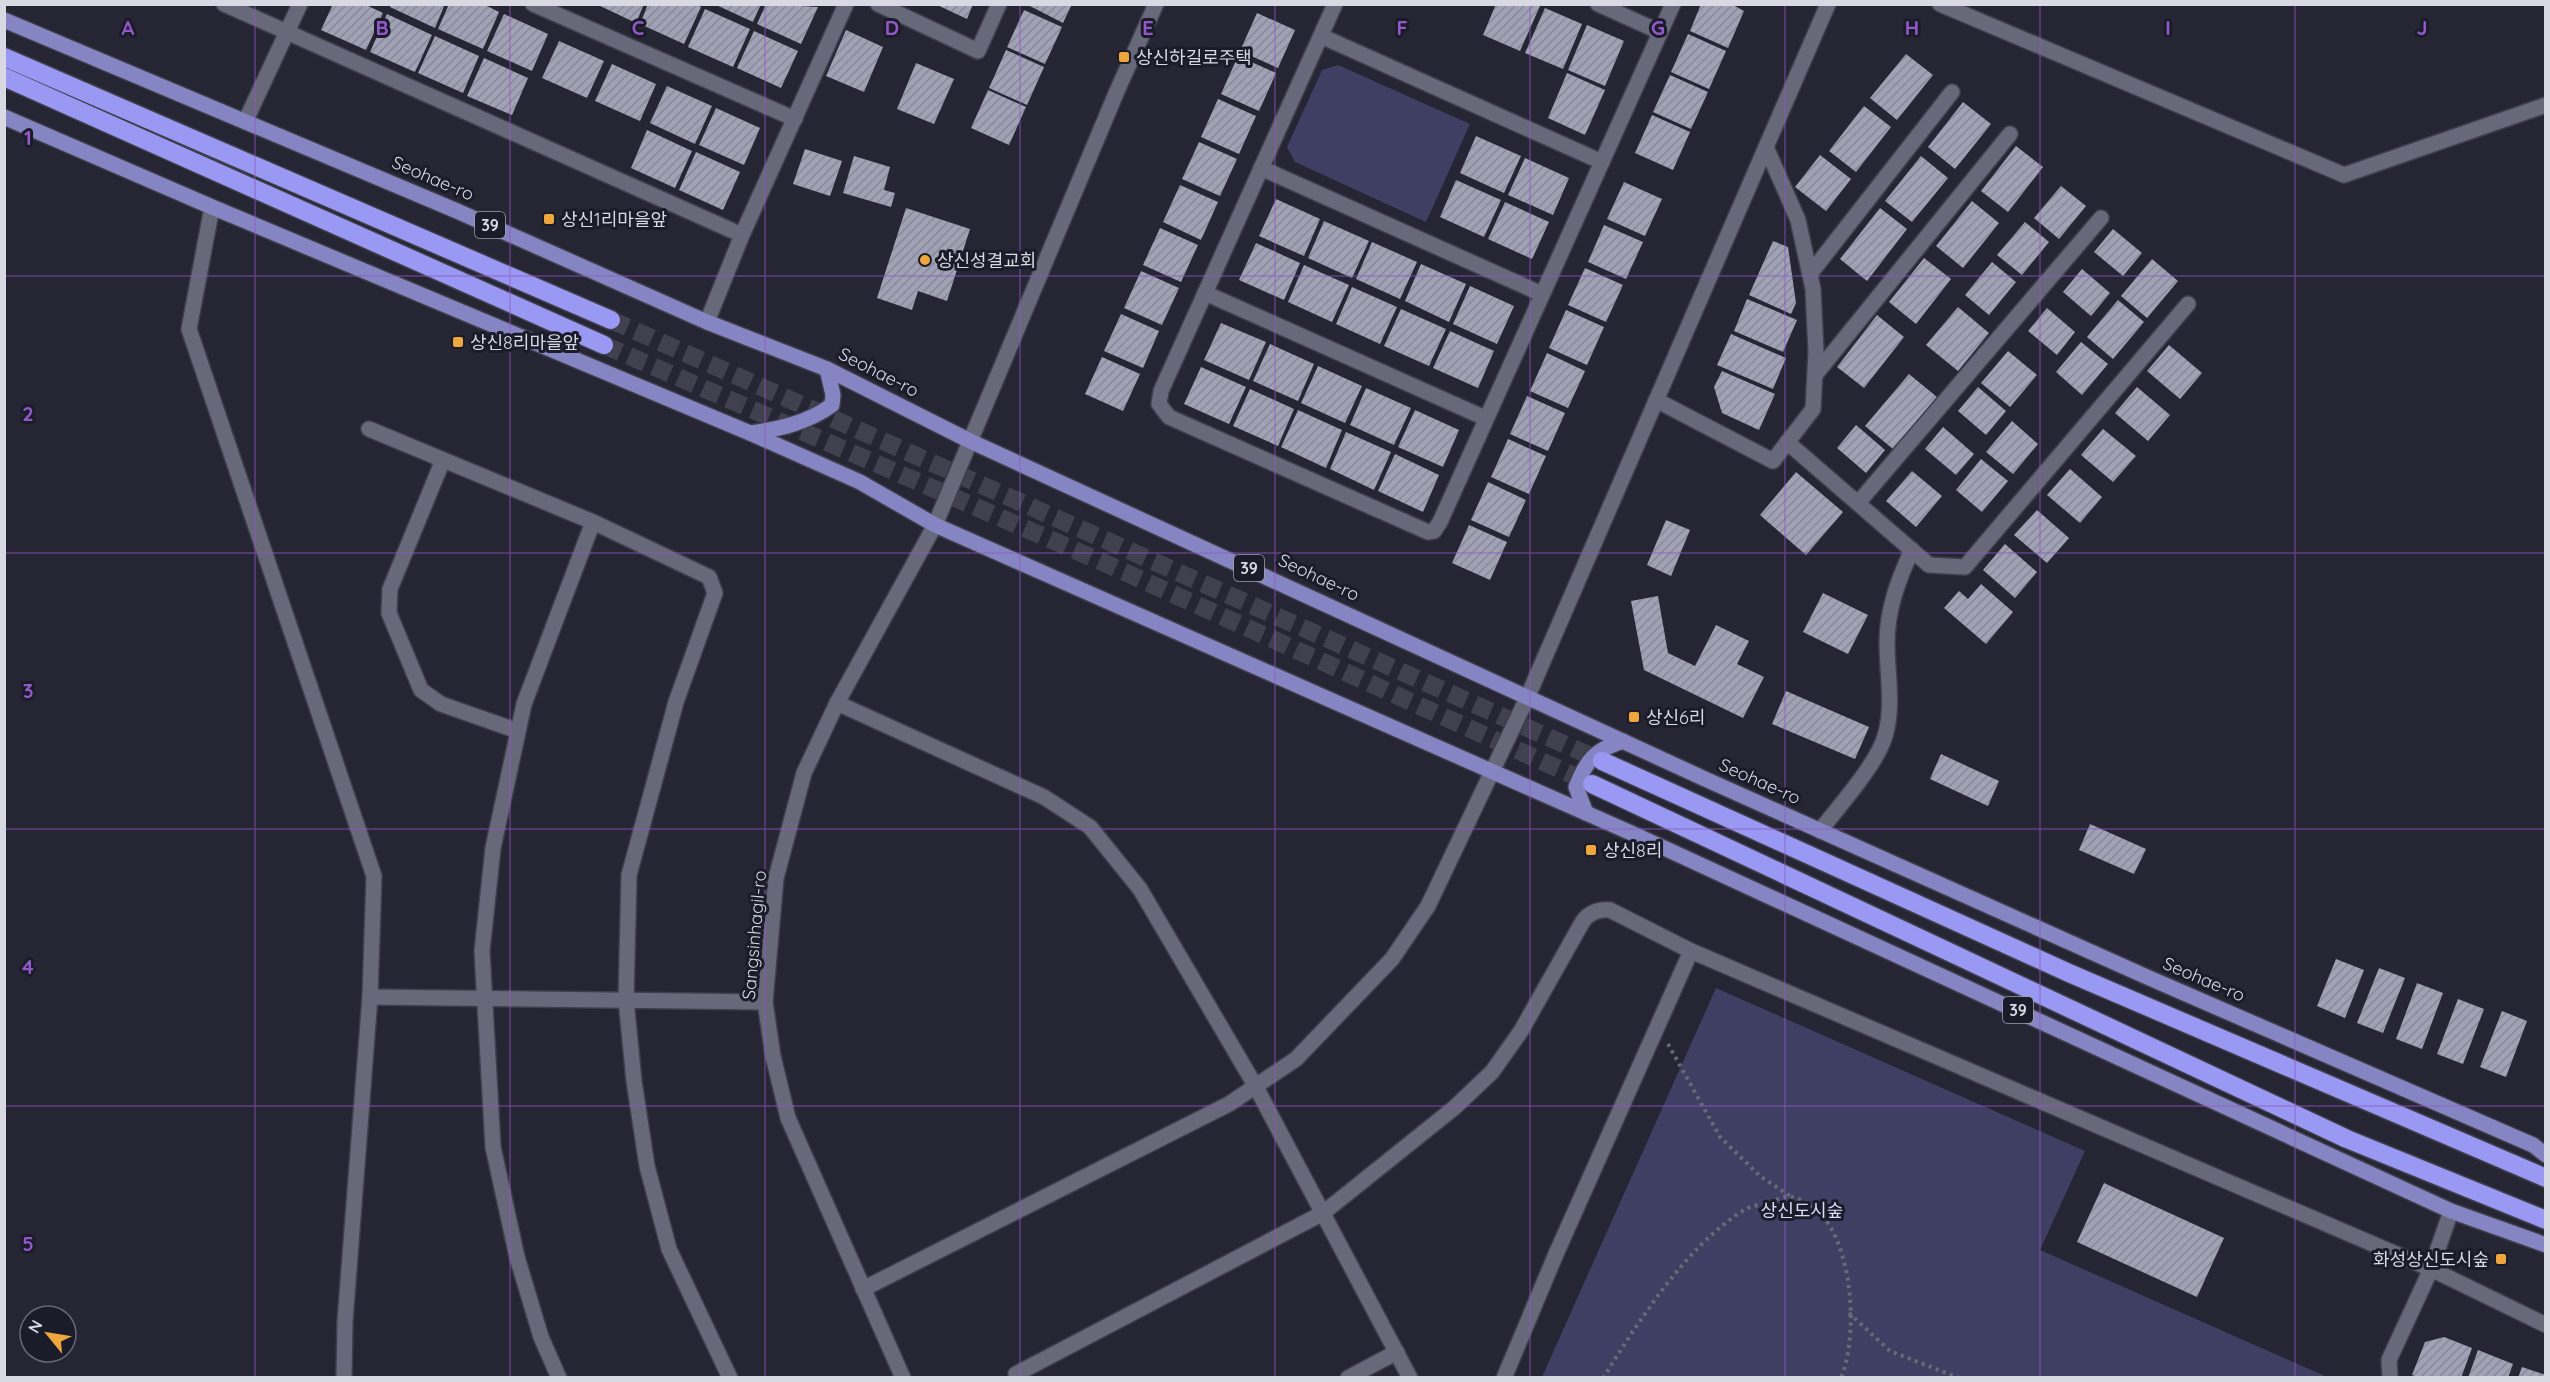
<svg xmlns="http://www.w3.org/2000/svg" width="2550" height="1382" font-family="Quicksand,'Noto Sans KR',sans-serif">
<defs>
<pattern id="building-hatch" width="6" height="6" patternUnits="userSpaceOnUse" patternTransform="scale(1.5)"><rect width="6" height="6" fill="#a0a1b4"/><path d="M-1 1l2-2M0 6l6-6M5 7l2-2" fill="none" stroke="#888998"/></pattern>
</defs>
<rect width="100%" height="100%" fill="#252534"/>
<g fill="#3f3f63">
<path d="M1338,65L1470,124L1426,222L1295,162L1287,147L1322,70Z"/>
<path d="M1716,988L2085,1151L2040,1250L2327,1377H1542Z"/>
</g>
<g fill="url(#building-hatch)">
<path d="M333,4H364L383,13L366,50L321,30Z"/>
<path d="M391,4H445L435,28L390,7Z"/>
<path d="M449,4H483L499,12L483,49L438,29Z"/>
<path d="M596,4H644L636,23Z"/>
<path d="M648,4H695L701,7L684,44L640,24Z"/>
<path d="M714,4H761L753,22Z"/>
<path d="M766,4L818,7L801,44L757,24Z"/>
<path d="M935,4H973L967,19Z"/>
<path d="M1026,4H1072L1063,23Z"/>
<path d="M1496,4L1540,6L1520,51L1483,35Z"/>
<path d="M1701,4H1731L1744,11L1728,48L1690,31Z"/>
<path d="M1545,8L1582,24L1563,69L1525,53Z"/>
<path d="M705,9L750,29L733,67L688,47Z"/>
<path d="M1024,10L1062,27L1045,64L1007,47Z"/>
<path d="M1257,13L1295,30L1278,68L1240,51Z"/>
<path d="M387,14L432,35L415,72L370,52Z"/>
<path d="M504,14L548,34L532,71L487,51Z"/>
<path d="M1587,25L1624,41L1605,86L1568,70Z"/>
<path d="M846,30L883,47L864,92L826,76Z"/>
<path d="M754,31L798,51L781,88L737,68Z"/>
<path d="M1688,34L1726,51L1709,89L1671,72Z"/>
<path d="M435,36L479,56L463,93L418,73Z"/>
<path d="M559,41L604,61L587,98L542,78Z"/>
<path d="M1006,50L1044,67L1027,105L989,88Z"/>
<path d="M1906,54L1933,75L1897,120L1870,98Z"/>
<path d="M1238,56L1276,73L1259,111L1221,94Z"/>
<path d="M484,58L528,78L512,115L467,96Z"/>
<path d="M916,63L954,79L934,124L897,109Z"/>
<path d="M612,64L656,84L640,121L595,101Z"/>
<path d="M1567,73L1605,90L1585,135L1548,118Z"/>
<path d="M1670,75L1708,92L1691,129L1653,112Z"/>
<path d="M667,86L712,106L695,144L650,123Z"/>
<path d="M988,90L1026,107L1009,145L971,128Z"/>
<path d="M1218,99L1256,116L1239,154L1201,137Z"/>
<path d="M1963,102L1991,124L1955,169L1928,147Z"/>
<path d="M1864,106L1891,127L1856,172L1829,151Z"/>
<path d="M716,108L760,128L744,165L699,145Z"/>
<path d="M1652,115L1690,132L1673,170L1635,153Z"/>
<path d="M647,130L692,151L675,188L631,168Z"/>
<path d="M1476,136L1521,156L1504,193L1460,173Z"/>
<path d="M1199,142L1237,159L1220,196L1182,179Z"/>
<path d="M2016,146L2043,167L2008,212L1981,191Z"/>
<path d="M805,149L842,161L830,196L793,184Z"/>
<path d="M696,152L740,172L723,210L679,190Z"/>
<path d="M1820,155L1851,179L1826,211L1795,187Z"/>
<path d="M854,156L890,167L884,190L895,193L891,207L843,193Z"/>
<path d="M1921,156L1948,178L1912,222L1885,201Z"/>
<path d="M1525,158L1569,178L1553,215L1508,195Z"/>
<path d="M1456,180L1501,200L1484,237L1440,217Z"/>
<path d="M1624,182L1662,199L1645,236L1607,219Z"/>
<path d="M1180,185L1218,202L1201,240L1163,222Z"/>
<path d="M2061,186L2086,206L2059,239L2034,218Z"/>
<path d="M1276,199L1320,219L1304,256L1259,236Z"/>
<path d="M1972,201L1999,223L1963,268L1936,246Z"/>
<path d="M1505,202L1549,222L1532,259L1488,239Z"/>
<path d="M906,208L970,229L947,301L918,291L912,310L877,298Z"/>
<path d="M1880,208L1907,229L1867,281L1840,259Z"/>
<path d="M1324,221L1369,241L1352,278L1308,258Z"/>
<path d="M2025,222L2049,242L2022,275L1997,255Z"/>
<path d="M1604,225L1643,242L1626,279L1588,262Z"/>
<path d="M1160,228L1198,245L1181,282L1143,265Z"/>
<path d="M2113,229L2142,253L2123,276L2094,252Z"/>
<path d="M1773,241L1788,247L1796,303L1791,314L1749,295Z"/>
<path d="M1372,242L1417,262L1400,299L1356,279Z"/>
<path d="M1256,243L1300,263L1284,300L1239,280Z"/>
<path d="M1924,258L1951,279L1916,324L1889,302Z"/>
<path d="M2152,259L2178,281L2147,318L2121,296Z"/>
<path d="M1992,262L2016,282L1989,315L1965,295Z"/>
<path d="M1421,264L1466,284L1449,322L1405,301Z"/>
<path d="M1304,265L1349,285L1332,322L1288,302Z"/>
<path d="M1585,268L1623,285L1606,322L1568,305Z"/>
<path d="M2082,269L2110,293L2091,316L2063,292Z"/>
<path d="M1141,271L1179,288L1162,325L1124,308Z"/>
<path d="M1470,286L1514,306L1497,344L1453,324Z"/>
<path d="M1352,287L1397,307L1380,344L1336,324Z"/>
<path d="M1747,299L1797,320L1783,352L1734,331Z"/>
<path d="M2118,300L2144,322L2113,359L2087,337Z"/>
<path d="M1958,307L1989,333L1958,371L1926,345Z"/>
<path d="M2047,308L2075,332L2057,355L2028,331Z"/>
<path d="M1401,309L1446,329L1429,366L1384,346Z"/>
<path d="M1566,310L1604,327L1587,365L1549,348Z"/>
<path d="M1121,314L1159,331L1143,368L1104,351Z"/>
<path d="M1877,315L1904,337L1864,388L1837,367Z"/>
<path d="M1221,323L1266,342L1249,380L1204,360Z"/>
<path d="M1450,331L1494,351L1478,388L1433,368Z"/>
<path d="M1731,334L1786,358L1773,389L1717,365Z"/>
<path d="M2081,342L2108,364L2082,395L2056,372Z"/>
<path d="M1270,344L1314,364L1298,401L1253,381Z"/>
<path d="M2169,345L2202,373L2180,399L2147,371Z"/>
<path d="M2008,351L2037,375L2010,407L1981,383Z"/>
<path d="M1547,353L1585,371L1568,408L1530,391Z"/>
<path d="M1102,357L1140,374L1123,411L1085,394Z"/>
<path d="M1318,366L1362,386L1345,423L1301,403Z"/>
<path d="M1201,367L1246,387L1229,424L1184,404Z"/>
<path d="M1722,371L1775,394L1759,430L1722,413L1714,387Z"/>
<path d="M1909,374L1937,397L1893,449L1865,426Z"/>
<path d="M1978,387L2006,411L1986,435L1958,411Z"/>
<path d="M2137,387L2170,415L2148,441L2115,413Z"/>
<path d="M1366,388L1411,408L1394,445L1350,425Z"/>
<path d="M1250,389L1294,409L1278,446L1233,426Z"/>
<path d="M1527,396L1565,413L1548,451L1510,434Z"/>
<path d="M1298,410L1342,430L1326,468L1281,447Z"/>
<path d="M1415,410L1459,430L1443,467L1398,447Z"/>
<path d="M2012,421L2038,444L2013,474L1986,452Z"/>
<path d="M1856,425L1885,450L1866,473L1837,448Z"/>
<path d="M1943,427L1974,454L1956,475L1925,449Z"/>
<path d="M2103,429L2136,456L2113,482L2081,455Z"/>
<path d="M1346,432L1391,452L1374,490L1330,469Z"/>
<path d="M1508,439L1546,456L1529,494L1491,477Z"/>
<path d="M1395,454L1439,475L1423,512L1378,491Z"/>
<path d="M1981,459L2008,481L1982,512L1956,490Z"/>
<path d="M2070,469L2102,497L2080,523L2047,495Z"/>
<path d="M1912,471L1942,496L1916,527L1886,501Z"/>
<path d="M1796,472L1843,512L1806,555L1760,515Z"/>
<path d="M1488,482L1526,500L1509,537L1471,520Z"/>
<path d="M2037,510L2069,538L2047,563L2014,535Z"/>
<path d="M1666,520L1690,530L1671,576L1647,565Z"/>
<path d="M1469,525L1507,542L1490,580L1452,563Z"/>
<path d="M2005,544L2037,572L2015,598L1983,570Z"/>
<path d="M1981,584L2013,612L1986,644L1944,608L1959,591L1968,599Z"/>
<path d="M1823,593L1868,615L1848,654L1803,632Z"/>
<path d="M1658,596L1668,653L1695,666L1716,625L1749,641L1737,664L1764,677L1743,718L1644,670L1631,601Z"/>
<path d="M1786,691L1869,727L1855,759L1772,724Z"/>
<path d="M1941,754L1999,781L1988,806L1930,779Z"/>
<path d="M2090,824L2146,849L2134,874L2079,850Z"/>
<path d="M2336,959L2364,970L2345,1018L2317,1006Z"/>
<path d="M2379,968L2405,978L2383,1033L2357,1023Z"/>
<path d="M2417,983L2443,993L2422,1049L2396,1039Z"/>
<path d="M2458,999L2484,1009L2463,1064L2437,1054Z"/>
<path d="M2502,1011L2527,1021L2506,1077L2480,1067Z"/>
<path d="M2104,1183L2224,1238L2197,1297L2077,1242Z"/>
<path d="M2444,1337L2472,1348L2461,1378H2419L2412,1375L2425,1342Z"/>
<path d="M2478,1350L2513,1364L2508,1378H2468Z"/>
<path d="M2522,1367L2546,1375V1378H2518Z"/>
</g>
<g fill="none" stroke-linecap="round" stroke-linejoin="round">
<g stroke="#40404e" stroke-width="18" stroke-dasharray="18 9" stroke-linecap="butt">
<path d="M611,320L1602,761"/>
<path d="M604,345L1109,565L1592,784"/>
</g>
<defs>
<g id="street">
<path d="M224,4L742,235L846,4"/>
<path d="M533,4L795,119"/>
<path d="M878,4L978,51L999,4"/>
<path d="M1335,4L1161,391L1159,404L1169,417L1428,532L1434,531L1440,522L1673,4"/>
<path d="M1598,4L1660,32"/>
<path d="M1940,4L2344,175L2546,105"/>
<path d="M1321,36L1602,162"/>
<path d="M245,122L300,4"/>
<path d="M1261,168L1542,294"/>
<path d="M212,207L189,329L374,876L370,997L345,1321L344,1378"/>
<path d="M1810,274L1952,92"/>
<path d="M1205,293L1485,418"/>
<path d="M707,322L742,235"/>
<path d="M1815,375L2010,134"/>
<path d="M1656,400L1773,461L1813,409L1816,352L1813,289L1798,220L1766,147"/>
<path d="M369,429L593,522L709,577L715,593L676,702L629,875L626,1000L634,1081L647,1166L669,1249L730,1378"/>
<path d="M1787,442L1929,565L1965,567L2188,304"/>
<path d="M443,460L390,589L389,613L421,690L441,704L518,731"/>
<path d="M1858,503L2101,218"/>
<path d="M837,703L1044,797L1090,827L1140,889L1256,1087L1410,1378"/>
<path d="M1820,831C1839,806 1877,764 1885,736C1894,707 1887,673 1887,643C1887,610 1898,580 1912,550"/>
<path d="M370,997L765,1002"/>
<path d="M863,1289L1229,1104L1296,1059L1392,959L1428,906L1528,696L1828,4"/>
<path d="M559,1378L541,1337L517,1257L493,1147L482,951L493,848L524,704L593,522"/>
<path d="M1017,1378L1016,1374L1323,1213L1454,1108L1492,1072L1521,1031L1583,921C1590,912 1599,909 1610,910L1691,951L2431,1269L2546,1325"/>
<path d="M1348,1378L1397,1352"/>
<path d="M1504,1378L1556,1254L1691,951"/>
<path d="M2390,1378L2389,1360L2431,1269L2451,1211"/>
</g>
<path id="secondary" d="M903,1378L788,1118L773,1056L765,1002L776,878L804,773L837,703L935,525L1117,91L1156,4"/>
<g id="primary">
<path d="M4,20L457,211L707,322L827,369L970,441L1705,779L2147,977L2533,1145L2546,1155"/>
<path d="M4,117L212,207L750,433L860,482L935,525L1638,836L2451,1211L2546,1245"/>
<path d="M750,433C780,429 807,423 832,405L833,395L827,369"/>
<path d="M1586,813L1576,787C1587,759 1595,750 1623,741"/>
</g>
<g id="highway">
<path d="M4,57L611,320"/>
<path d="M4,77L604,345"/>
<path d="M1602,761L2069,973L2546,1178"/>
<path d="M1592,784L2347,1139L2546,1220"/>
</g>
</defs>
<use href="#street" stroke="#3f3f4b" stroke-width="18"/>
<use href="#secondary" stroke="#3f3f4b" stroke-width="18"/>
<use href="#primary" stroke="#3f3f4b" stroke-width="18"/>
<use href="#highway" stroke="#3f3f4b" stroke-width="21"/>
<g stroke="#6a6a77" stroke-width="4" stroke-dasharray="3 4.5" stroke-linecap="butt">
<path d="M1668,1044L1720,1137L1760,1176L1790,1196"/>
<path d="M1849,1313L1890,1351L1959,1378"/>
<path d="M1603,1378C1639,1321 1686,1246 1744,1210C1751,1206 1762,1204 1770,1202C1776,1200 1786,1195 1792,1197C1853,1209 1861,1331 1841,1378"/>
</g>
<use href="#street" stroke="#676879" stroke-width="15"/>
<use href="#secondary" stroke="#676879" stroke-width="15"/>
<use href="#primary" stroke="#8585c3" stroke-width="15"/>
<use href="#highway" stroke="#9999f4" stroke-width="18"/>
</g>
<path fill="none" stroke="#9257c8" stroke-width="1.5" stroke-opacity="0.55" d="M255,4V1378M510,4V1378M765,4V1378M1020,4V1378M1275,4V1378M1530,4V1378M1785,4V1378M2040,4V1378M2295,4V1378M4,276H2546M4,553H2546M4,829H2546M4,1106H2546"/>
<g fill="#efa73d" stroke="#1b1c2a" stroke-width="2">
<rect x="1118" y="51" width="12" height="12" rx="3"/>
<rect x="543" y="213" width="12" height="12" rx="3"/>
<circle cx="925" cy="260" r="6"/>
<rect x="452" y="336" width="12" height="12" rx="3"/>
<rect x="1628" y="711" width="12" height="12" rx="3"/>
<rect x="1585" y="844" width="12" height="12" rx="3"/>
<rect x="2495" y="1253" width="12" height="12" rx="3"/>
</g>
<g text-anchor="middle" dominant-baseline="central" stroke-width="6" stroke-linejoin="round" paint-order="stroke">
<g fill="#1b1c2a" stroke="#a0a0ac" stroke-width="1.5">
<rect x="475" y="212" width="30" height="26" rx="4.5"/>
<rect x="1234" y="555" width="30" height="26" rx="4.5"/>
<rect x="2003" y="997" width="30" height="26" rx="4.5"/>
</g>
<g font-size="16" font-weight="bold" fill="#d9d9e3">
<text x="490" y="225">39</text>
<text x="1249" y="568">39</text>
<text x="2018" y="1010">39</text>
</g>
<g font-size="18" fill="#d9d9e3" stroke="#1b1c2a" text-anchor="start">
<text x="1136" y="57">상신하길로주택</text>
<text x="561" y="219">상신1리마을앞</text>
<text x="937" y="260">상신성결교회</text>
<text x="470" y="342">상신8리마을앞</text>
<text x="1646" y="717">상신6리</text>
<text x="1603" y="850">상신8리</text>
<text x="2489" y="1259" text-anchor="end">화성상신도시숲</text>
</g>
<g font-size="18" fill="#d9d9e3" stroke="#1b1c2a">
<text transform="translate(433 178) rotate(23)">Seohae-ro</text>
<text transform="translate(879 372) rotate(27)">Seohae-ro</text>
<text transform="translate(1319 577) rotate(25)">Seohae-ro</text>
<text transform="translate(1760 781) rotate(24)">Seohae-ro</text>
<text transform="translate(754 935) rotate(-85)">Sangsinhagil-ro</text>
<text transform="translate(2204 979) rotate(23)">Seohae-ro</text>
</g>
<g font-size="18" fill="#d9dbfb" stroke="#1b1c2a">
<text x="1802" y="1210">상신도시숲</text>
</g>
</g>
<g font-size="20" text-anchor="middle" font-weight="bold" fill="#9257c8" stroke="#1b1c2a" stroke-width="6" stroke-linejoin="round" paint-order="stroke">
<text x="128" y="35">A</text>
<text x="382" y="35">B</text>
<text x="638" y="35">C</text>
<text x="892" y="35">D</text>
<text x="1148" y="35">E</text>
<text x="1402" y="35">F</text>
<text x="1658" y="35">G</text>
<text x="1912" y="35">H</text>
<text x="2168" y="35">I</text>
<text x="2422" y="35">J</text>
<text x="28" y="145">1</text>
<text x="28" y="421">2</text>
<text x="28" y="698">3</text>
<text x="28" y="974">4</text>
<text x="28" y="1251">5</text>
</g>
<rect width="2550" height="1382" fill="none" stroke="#d9d9e3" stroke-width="12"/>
<g transform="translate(48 1334) rotate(300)"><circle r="28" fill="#1b1c2a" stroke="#676874" stroke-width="1.5"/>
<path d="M0-4.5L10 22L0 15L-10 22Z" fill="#efa73d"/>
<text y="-9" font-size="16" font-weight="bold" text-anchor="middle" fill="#d9d9e3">N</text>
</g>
</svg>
